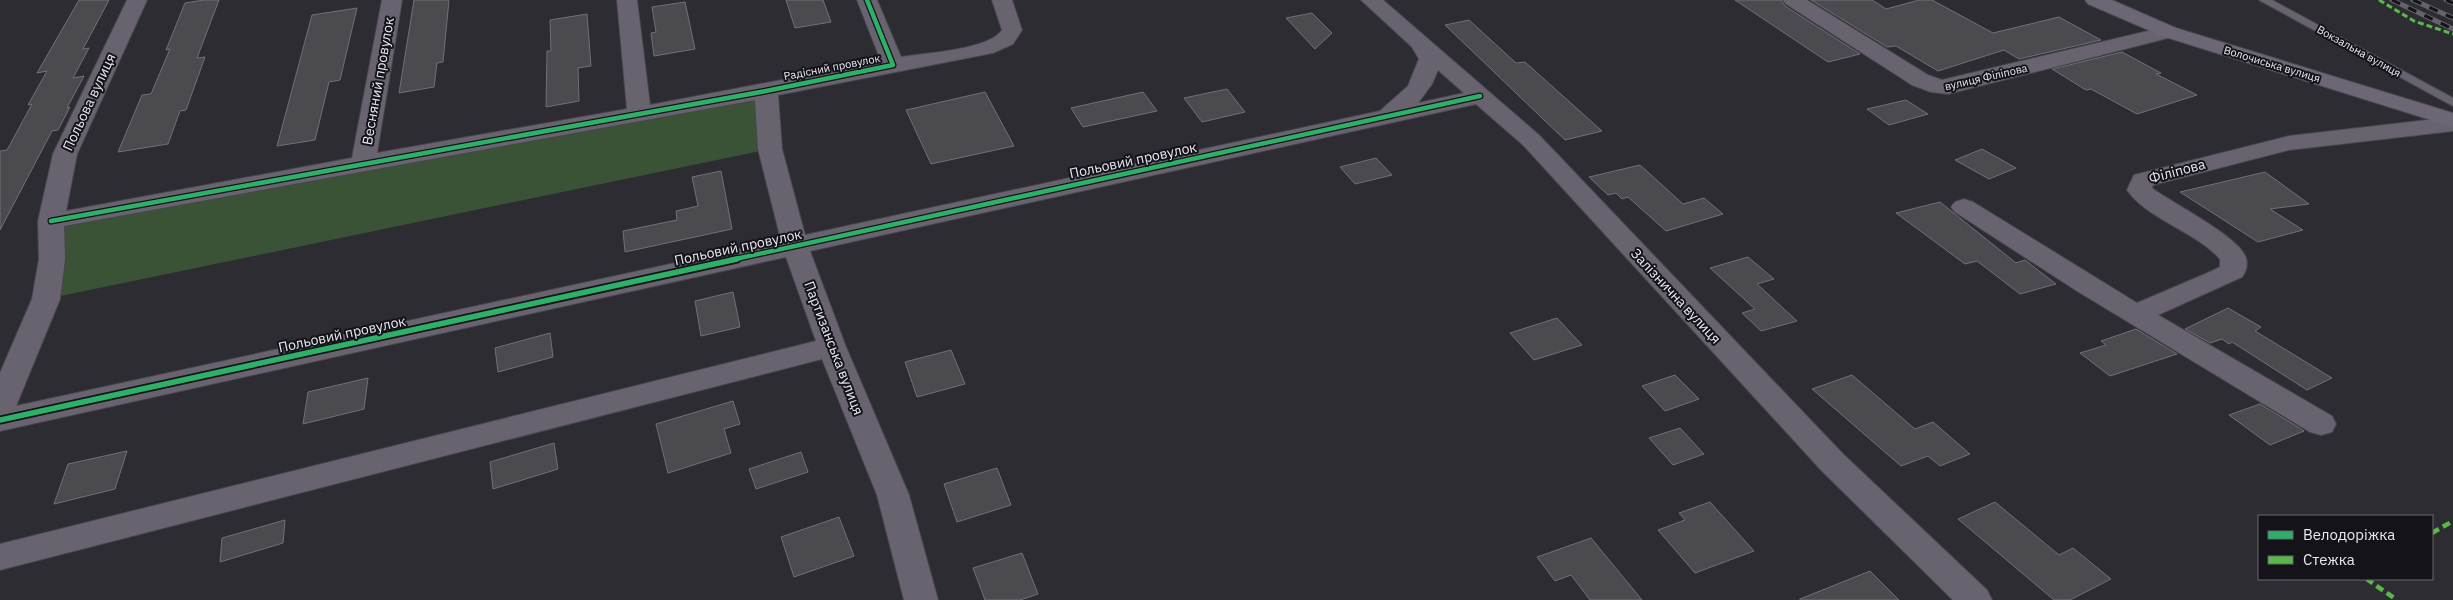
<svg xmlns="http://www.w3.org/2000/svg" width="2453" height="600" font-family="'IBM Plex Sans',sans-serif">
<rect width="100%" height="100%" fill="#2d2c33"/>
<path fill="#3a5336" d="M766,91L770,149L46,299L51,221Z"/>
<g fill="#4a4a4f" stroke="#717077">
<path d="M79,0H109L83,49L89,48L73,78L84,76L67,108L70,107L58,130L52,131L0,230V151L7,150L32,104L28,105L47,71L37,73Z"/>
<path d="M204,0H219L197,58L205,57L186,110L180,111L168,144L118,152L142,95L151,94L170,49L166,50L185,3Z"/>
<path d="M414,0H449L443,62L437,63L434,87L399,93Z"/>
<path d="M786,0H823L831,22L795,28Z"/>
<path d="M1735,0H1781L1785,6L1860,54L1828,62Z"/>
<path d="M1811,0H1872L1886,9L1919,0H1932L1993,33L2059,17L2101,40L2019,59L2004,50L1938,71L1896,46L1887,47Z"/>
<path d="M685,2L695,49L654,56L651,33L656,32L652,7Z"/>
<path d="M357,8L340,80L329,82L315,140L277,146L312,15Z"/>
<path d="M1312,13L1332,33L1315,49L1286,18Z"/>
<path d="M587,14L591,66L578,68L579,101L546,107L547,51H551L550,20Z"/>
<path d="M1469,20L1516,63L1525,62L1602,131L1565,140L1445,25Z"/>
<path d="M2122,52L2161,73L2156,74L2197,95L2137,114L2091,89L2086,90L2052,69Z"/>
<path d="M1227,89L1245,112L1202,122L1184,98Z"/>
<path d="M985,92L1014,146L931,164L906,110Z"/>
<path d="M1143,92L1157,111L1083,127L1071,108Z"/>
<path d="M1906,100L1928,114L1889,125L1867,109Z"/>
<path d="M1982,149L2016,168L1989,179L1955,160Z"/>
<path d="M1376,158L1392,175L1355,184L1340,167Z"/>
<path d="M1640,165L1683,204L1704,198L1723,214L1666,231L1628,197L1622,199L1616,193L1608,195L1589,177Z"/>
<path d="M721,171L732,229L625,252L623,231L677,220L676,211L698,206L692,177Z"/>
<path d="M2265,172L2309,204L2270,209L2303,230L2258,242L2180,192Z"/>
<path d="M1940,202L2016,263L2025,260L2056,284L2020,294L1977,261L1965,264L1896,213Z"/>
<path d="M1748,257L1774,279L1757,284L1797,321L1761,331L1742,313L1755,309L1710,268Z"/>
<path d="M733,292L740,327L701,336L695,301Z"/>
<path d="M2228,308L2261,327L2255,331L2332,378L2307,390L2232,342L2229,344L2222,339L2210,343L2185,329Z"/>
<path d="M1557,318L1582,345L1534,360L1510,333Z"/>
<path d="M2136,329L2177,354L2110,376L2080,353L2106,345L2101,341Z"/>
<path d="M550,333L553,357L498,372L495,348Z"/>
<path d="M951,350L965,384L917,397L905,362Z"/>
<path d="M1675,375L1699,399L1665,411L1642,386Z"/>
<path d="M1852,375L1915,429L1933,422L1970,454L1940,466L1928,456L1901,466L1812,389Z"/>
<path d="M368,378L364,409L303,424L308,392Z"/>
<path d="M733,401L740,424L724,429L731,453L668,473L656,424Z"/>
<path d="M2260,404L2298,427L2304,431L2270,445L2229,415Z"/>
<path d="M1680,428L1704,454L1673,465L1649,438Z"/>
<path d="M554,443L558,469L493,489L490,462Z"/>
<path d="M127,451L115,489L54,504L68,464Z"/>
<path d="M801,452L808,472L756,489L749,469Z"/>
<path d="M997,468L1011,505L957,522L944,484Z"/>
<path d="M1710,502L1754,551L1695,573L1658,530L1685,520L1679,513Z"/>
<path d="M1995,502L2059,555L2073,548L2111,579L2070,600H2054L1958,519Z"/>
<path d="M839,517L854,556L794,577L781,537Z"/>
<path d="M285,520L283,543L220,562L222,538Z"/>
<path d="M1591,538L1642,600H1590L1571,575L1555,581L1537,557Z"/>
<path d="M1022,553L1038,594L1020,600H985L973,568Z"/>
<path d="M1870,571L1899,600H1800V599Z"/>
</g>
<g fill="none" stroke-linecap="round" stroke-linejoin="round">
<defs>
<path id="service" d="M2259,0H2272L2453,98V106Z"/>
<g id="minor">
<path d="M127,0H147L77,154L66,211L352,158L382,0H402L377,153L627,109L617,0H637L650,105L881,61L857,0H877L901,57C924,53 989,50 1002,30L992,0H1012L1022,30L1013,44L993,53L778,95L782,149L805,235L1380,111L1408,86L1419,59L1412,47L1361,0H1383L1539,135L1843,454L1987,590L1992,600H1953L1821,470L1523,145L1476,104L810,251L846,347L909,495L938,600H904L877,495L822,359L0,570V544L816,341L786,257L0,431V373L32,299L39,259L38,221L53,154ZM1438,70L1464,93L1418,103L1432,84ZM755,100L758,149L781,240L16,406L60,299L65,259L64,226Z"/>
<path d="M1783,0H1807L1928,75L1942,80L2169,26L2176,28L2179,32L2176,36L1948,94L1931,92L1912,85L1786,4Z"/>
<path d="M2453,117V131L2289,150L2153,185L2152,188C2172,203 2240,237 2246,258C2248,265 2246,272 2242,277L2158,315L2332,416L2336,424L2332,432L2321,435L2310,432L2077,291L1955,212L1951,207L1955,202L1964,199L1973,202L2137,303L2212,271L2220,267V259C2195,231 2147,219 2127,190L2134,175L2289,136Z"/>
</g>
<path id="secondary" d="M2085,0H2112L2176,28L2453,113V127L2162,36L2088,4Z"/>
</defs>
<use href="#service" stroke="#48474d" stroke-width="2"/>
<use href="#minor" stroke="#48474d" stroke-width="2"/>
<use href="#secondary" stroke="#48474d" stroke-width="2"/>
<use href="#service" fill="#696370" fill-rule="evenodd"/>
<use href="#minor" fill="#696370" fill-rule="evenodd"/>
<use href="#secondary" fill="#6d6674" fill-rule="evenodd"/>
<defs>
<g id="rail">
<path d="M2392,0L2453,29"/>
<path d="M2413,0L2453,18"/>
<path d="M2446,0L2453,3"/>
</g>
</defs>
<use href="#rail" stroke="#64626a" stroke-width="5"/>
<use href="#rail" stroke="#141319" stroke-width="3" stroke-dasharray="9" stroke-linecap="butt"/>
<path stroke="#58b947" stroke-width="3" stroke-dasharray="6 3" stroke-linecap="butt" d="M2379,0L2414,21L2453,34"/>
<g stroke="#58b947" stroke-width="4.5" stroke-dasharray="8 4.5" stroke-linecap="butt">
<path d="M2432,533L2453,521"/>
<path d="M2370,579L2368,580L2397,600"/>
</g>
<defs>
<g id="cycleway-far1">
<path d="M51,221L766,91L893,65L867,0"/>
<path d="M731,260L1480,96"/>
</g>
<path id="cycleway" d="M0,420L737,259"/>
</defs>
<use href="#cycleway-far1" stroke="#141319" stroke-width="7"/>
<use href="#cycleway" stroke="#141319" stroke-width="9"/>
<use href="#cycleway-far1" stroke="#2db169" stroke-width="4.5"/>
<use href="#cycleway" stroke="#2db169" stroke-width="5.5"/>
</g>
<g text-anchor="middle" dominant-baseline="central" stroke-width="4" stroke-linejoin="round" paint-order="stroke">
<g font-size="11" fill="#e9e9f1" stroke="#141319">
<text transform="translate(2359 51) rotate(29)">Вокзальна вулиця</text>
<text transform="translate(2272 64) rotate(17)">Волочиська вулиця</text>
<text transform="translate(832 67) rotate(-11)">Радісний провулок</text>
<text transform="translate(1986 77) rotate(-13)">вулиця Філіпова</text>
</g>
<g font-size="14" fill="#e9e9f1" stroke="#141319">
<text transform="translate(378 81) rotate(-80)">Весняний провулок</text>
<text transform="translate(89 102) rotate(-65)">Польова вулиця</text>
<text transform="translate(1133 160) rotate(-12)">Польовий провулок</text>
<text transform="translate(2177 171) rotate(-15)">Філіпова</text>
<text transform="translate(738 247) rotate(-12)">Польовий провулок</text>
<text transform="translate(1676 296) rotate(47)">Залізнична вулиця</text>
<text transform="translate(342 334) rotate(-12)">Польовий провулок</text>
<text transform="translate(834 348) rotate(69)">Партизанська вулиця</text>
</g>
</g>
<rect x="2258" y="515" width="175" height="65" fill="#141319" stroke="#69696f"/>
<rect x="2268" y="531" width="25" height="8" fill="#2db169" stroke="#69696f"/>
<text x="2303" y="540" font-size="15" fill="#e9e9f1">Велодоріжка</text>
<rect x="2268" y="556" width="25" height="8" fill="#58b947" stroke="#69696f"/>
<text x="2303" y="565" font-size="15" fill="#e9e9f1">Стежка</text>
</svg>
